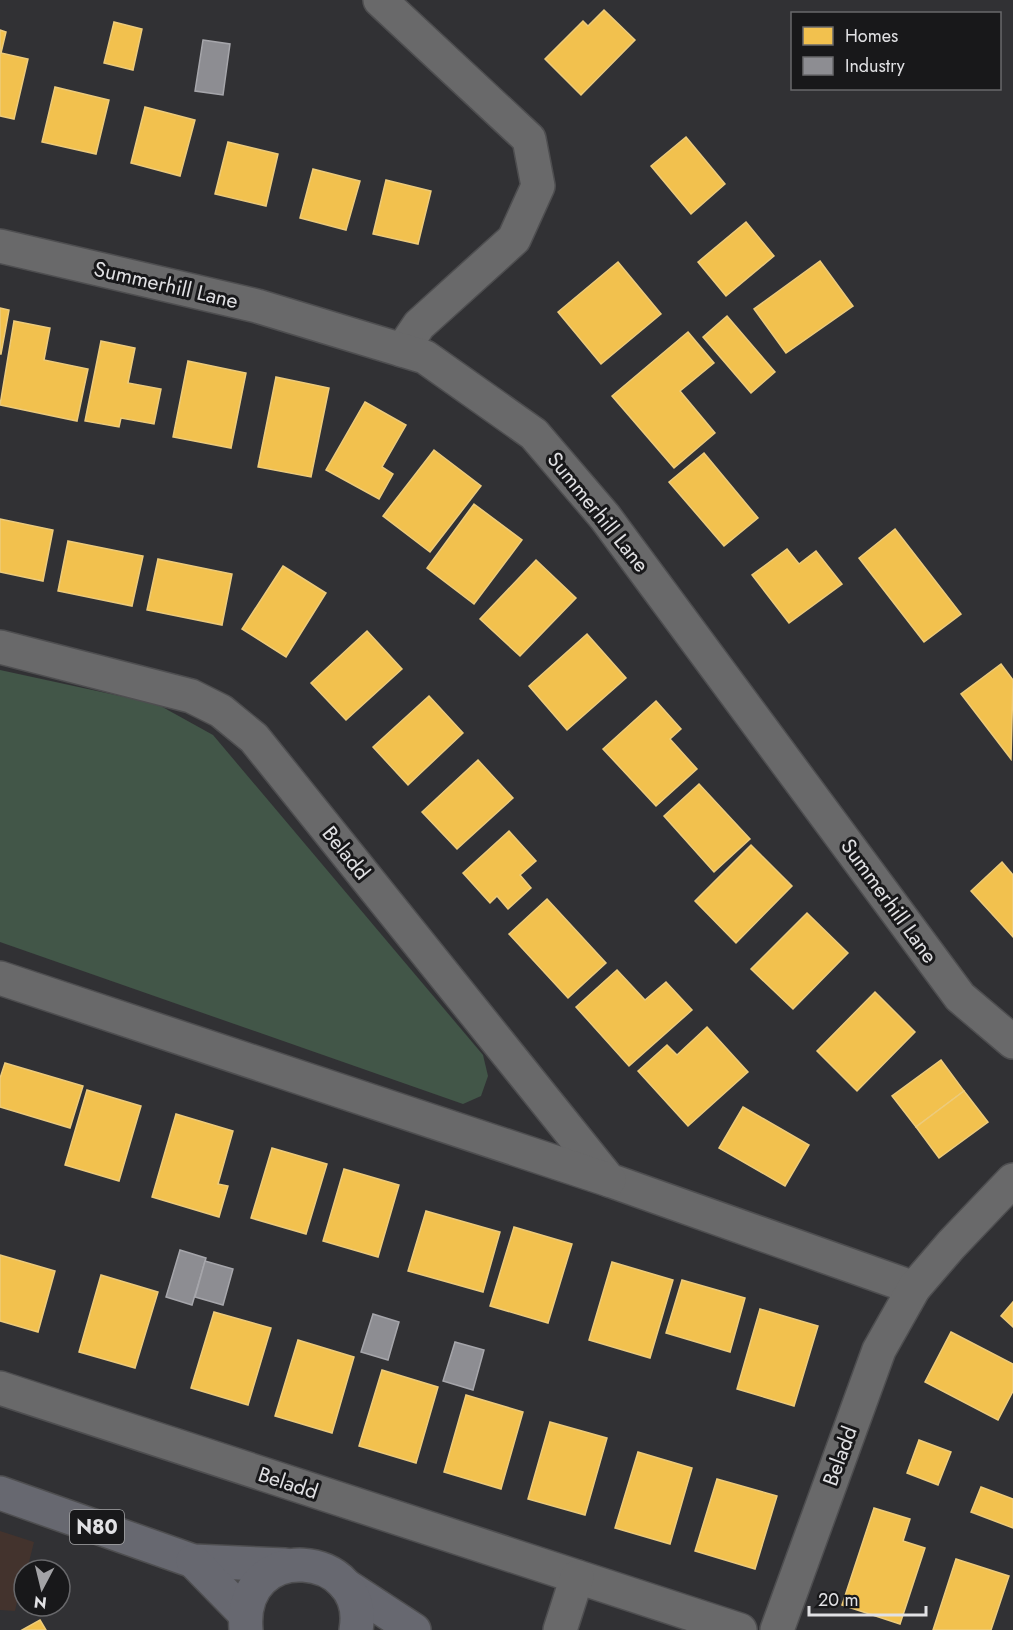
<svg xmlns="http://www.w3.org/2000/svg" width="1013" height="1630" font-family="Jost,sans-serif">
<rect width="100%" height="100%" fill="#313134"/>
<path fill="#43332d" d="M0,1531L34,1542L27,1570H24L15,1611L0,1610Z"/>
<path fill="#425648" d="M0,670L157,704L213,735L483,1055L488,1076L481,1096L463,1104L0,942Z"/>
<g fill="#f2c14e" stroke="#edcb7b" stroke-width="1.5">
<path d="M604,10L635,40L581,95L545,59L583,21L588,26Z"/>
<path d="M114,22L142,29L133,70L104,63Z"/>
<path d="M0,30L6,32L1,53L28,59L14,119L0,116Z"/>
<path d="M55,87L109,100L96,154L42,142Z"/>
<path d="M145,107L195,120L180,176L131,163Z"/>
<path d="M686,137L725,184L691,214L651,166Z"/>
<path d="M228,142L278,154L266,206L215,194Z"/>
<path d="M313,169L360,181L346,230L300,218Z"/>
<path d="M386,180L431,191L418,244L373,234Z"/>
<path d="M746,222L774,256L726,296L698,262Z"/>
<path d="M820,261L853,306L786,353L754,309Z"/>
<path d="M618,262L661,314L601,364L558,312Z"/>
<path d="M0,308L9,310L1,354H0Z"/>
<path d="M727,316L775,372L751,393L703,337Z"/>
<path d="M14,321L50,328L44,360L88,369L77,421L0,405Z"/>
<path d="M688,332L714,363L680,391L715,433L674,468L612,396Z"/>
<path d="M101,341L135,348L128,383L161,389L154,424L121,418L119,427L85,421Z"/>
<path d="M188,361L246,373L231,448L173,437Z"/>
<path d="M276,377L329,388L311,477L258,467Z"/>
<path d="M365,402L406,425L382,467L393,474L379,499L326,470Z"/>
<path d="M434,450L481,486L430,552L383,516Z"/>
<path d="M704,453L758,518L724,546L669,482Z"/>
<path d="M474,504L522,540L474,604L427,568Z"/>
<path d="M0,519L53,530L43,581L0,572Z"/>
<path d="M895,529L961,614L924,642L859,558Z"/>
<path d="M68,541L143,556L132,606L58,591Z"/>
<path d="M787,549L799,564L816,551L842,584L789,623L752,575Z"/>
<path d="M158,559L232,574L222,625L147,610Z"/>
<path d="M536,560L576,598L520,656L480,619Z"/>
<path d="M283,566L326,593L286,657L242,629Z"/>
<path d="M367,631L402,669L346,720L311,683Z"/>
<path d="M587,634L626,678L567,730L529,686Z"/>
<path d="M1001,664L1013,680L1011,759L961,694Z"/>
<path d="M429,696L463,733L408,785L373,747Z"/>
<path d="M656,701L681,729L670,739L697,769L656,806L603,749Z"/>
<path d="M478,760L513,798L457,849L422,812Z"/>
<path d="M699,784L750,839L714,872L664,816Z"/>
<path d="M509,831L536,861L520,875L531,888L508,909L497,896L490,903L463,873Z"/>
<path d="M751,845L792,886L736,943L695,901Z"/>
<path d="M1002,862L1013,875V937L971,891Z"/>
<path d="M547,899L606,963L568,998L509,934Z"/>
<path d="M807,913L848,953L793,1009L751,969Z"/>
<path d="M617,970L645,1000L666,982L692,1010L629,1066L576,1007Z"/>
<path d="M875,992L915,1032L857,1091L817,1051Z"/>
<path d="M707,1027L748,1072L688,1126L638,1071L667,1045L677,1055Z"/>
<path d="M941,1060L964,1091L916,1127L892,1096Z"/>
<path d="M5,1063L83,1086L70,1128L0,1107V1078Z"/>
<path d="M87,1090L141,1106L119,1181L65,1165Z"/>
<path d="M964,1091L988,1122L939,1158L916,1127Z"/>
<path d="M743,1107L809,1145L785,1186L719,1148Z"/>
<path d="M176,1114L233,1131L218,1184L228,1186L219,1217L152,1197Z"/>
<path d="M272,1148L327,1164L306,1234L251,1218Z"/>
<path d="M344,1169L399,1185L378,1257L323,1241Z"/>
<path d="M426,1211L500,1232L483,1292L408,1271Z"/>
<path d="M514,1227L572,1244L548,1323L490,1306Z"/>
<path d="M0,1255L55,1271L38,1332L0,1321Z"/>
<path d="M612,1262L673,1280L650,1358L589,1340Z"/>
<path d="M101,1275L158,1292L135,1368L79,1352Z"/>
<path d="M682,1280L745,1298L730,1352L666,1333Z"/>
<path d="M1013,1302V1327L1001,1316Z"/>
<path d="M760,1309L818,1326L794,1406L737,1389Z"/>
<path d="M214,1312L271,1328L248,1405L191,1388Z"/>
<path d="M951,1332L1013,1364V1391L998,1420L925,1382Z"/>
<path d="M298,1340L354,1357L332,1433L275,1416Z"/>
<path d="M382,1370L438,1387L416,1463L359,1446Z"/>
<path d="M466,1395L523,1412L501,1489L444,1472Z"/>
<path d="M550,1422L607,1438L585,1515L528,1499Z"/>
<path d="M919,1440L951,1452L938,1485L907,1473Z"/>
<path d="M638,1452L692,1468L670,1544L615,1528Z"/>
<path d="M717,1479L777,1496L755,1569L695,1551Z"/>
<path d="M981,1487L1013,1499V1528L971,1512Z"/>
<path d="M874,1508L910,1519L903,1541L925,1548L900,1624L842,1605Z"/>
<path d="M956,1559L1009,1576L991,1630H933Z"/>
<path d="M40,1620L46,1630H22Z"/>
</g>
<g fill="#8d8d92" stroke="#a6a6ab" stroke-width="1.5">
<path d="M203,40L230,44L223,95L195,91Z"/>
<path d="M180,1250L206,1258L192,1305L166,1297Z"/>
<path d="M205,1261L233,1269L223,1305L195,1297Z"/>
<path d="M373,1314L399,1322L388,1360L361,1352Z"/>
<path d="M455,1342L484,1350L473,1390L443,1381Z"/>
</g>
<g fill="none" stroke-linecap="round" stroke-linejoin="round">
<defs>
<g id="minor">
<path d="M380,0L529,139L538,186L514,239L419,325L402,350"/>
<path d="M0,246L257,306L425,357L534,434L605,517L960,997L1013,1042"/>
<path d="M0,647L191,696L221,711L254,738L609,1180L914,1288"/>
<path d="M0,978L609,1180"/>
<path d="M0,1388L740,1630"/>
<path d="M560,1630L577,1577"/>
<path d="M777,1630L879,1350L914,1288L951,1245L1013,1180"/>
</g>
<g id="major">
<path d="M0,1493L193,1561L285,1565"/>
<path d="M193,1561L244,1613"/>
<path d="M345,1585L414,1630"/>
<path d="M246,1630C238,1537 370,1550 356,1630"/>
</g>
</defs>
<use href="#minor" stroke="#4e4e50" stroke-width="36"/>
<use href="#major" stroke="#4e4e50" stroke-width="36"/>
<use href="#minor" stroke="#69696a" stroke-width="33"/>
<use href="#major" stroke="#676870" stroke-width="33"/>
</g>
<g text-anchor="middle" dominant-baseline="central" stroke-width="6" stroke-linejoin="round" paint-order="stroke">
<rect fill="#18181a" stroke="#a5a5a7" stroke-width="1.5" x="70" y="1510" width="54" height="34" rx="4.5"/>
<g font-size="20" font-weight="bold" fill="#e1e1e4">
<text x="97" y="1527">N80</text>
</g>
<g font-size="21" fill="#e1e1e4" stroke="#18181a">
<text transform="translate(166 285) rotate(13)">Summerhill Lane</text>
<text transform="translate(598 512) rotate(51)">Summerhill Lane</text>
<text transform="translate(346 853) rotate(51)">Beladd</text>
<text transform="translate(889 901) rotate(54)">Summerhill Lane</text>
<text transform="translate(840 1456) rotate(-70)">Beladd</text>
<text transform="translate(288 1483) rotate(18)">Beladd</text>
</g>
</g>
<rect x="791" y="12" width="210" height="78" fill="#18181a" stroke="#68686b" stroke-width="1.5"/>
<rect x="803" y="27" width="30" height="18" fill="#f2c14e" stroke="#68686b" stroke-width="1.5"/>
<text x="845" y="42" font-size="18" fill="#e1e1e4">Homes</text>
<rect x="803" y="57" width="30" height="18" fill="#8d8d92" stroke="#68686b" stroke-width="1.5"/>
<text x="845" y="72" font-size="18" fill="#e1e1e4">Industry</text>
<g transform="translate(42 1588) rotate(187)"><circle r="28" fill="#18181a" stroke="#68686b" stroke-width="1.5"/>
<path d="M0-4.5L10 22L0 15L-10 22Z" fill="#a3a3a6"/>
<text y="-9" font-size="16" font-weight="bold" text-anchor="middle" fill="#e1e1e4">N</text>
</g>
<path d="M809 1606v9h117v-9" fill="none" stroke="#e1e1e4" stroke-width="3"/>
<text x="818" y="1606" font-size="18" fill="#e1e1e4" stroke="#18181a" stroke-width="4.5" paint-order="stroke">20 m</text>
</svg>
